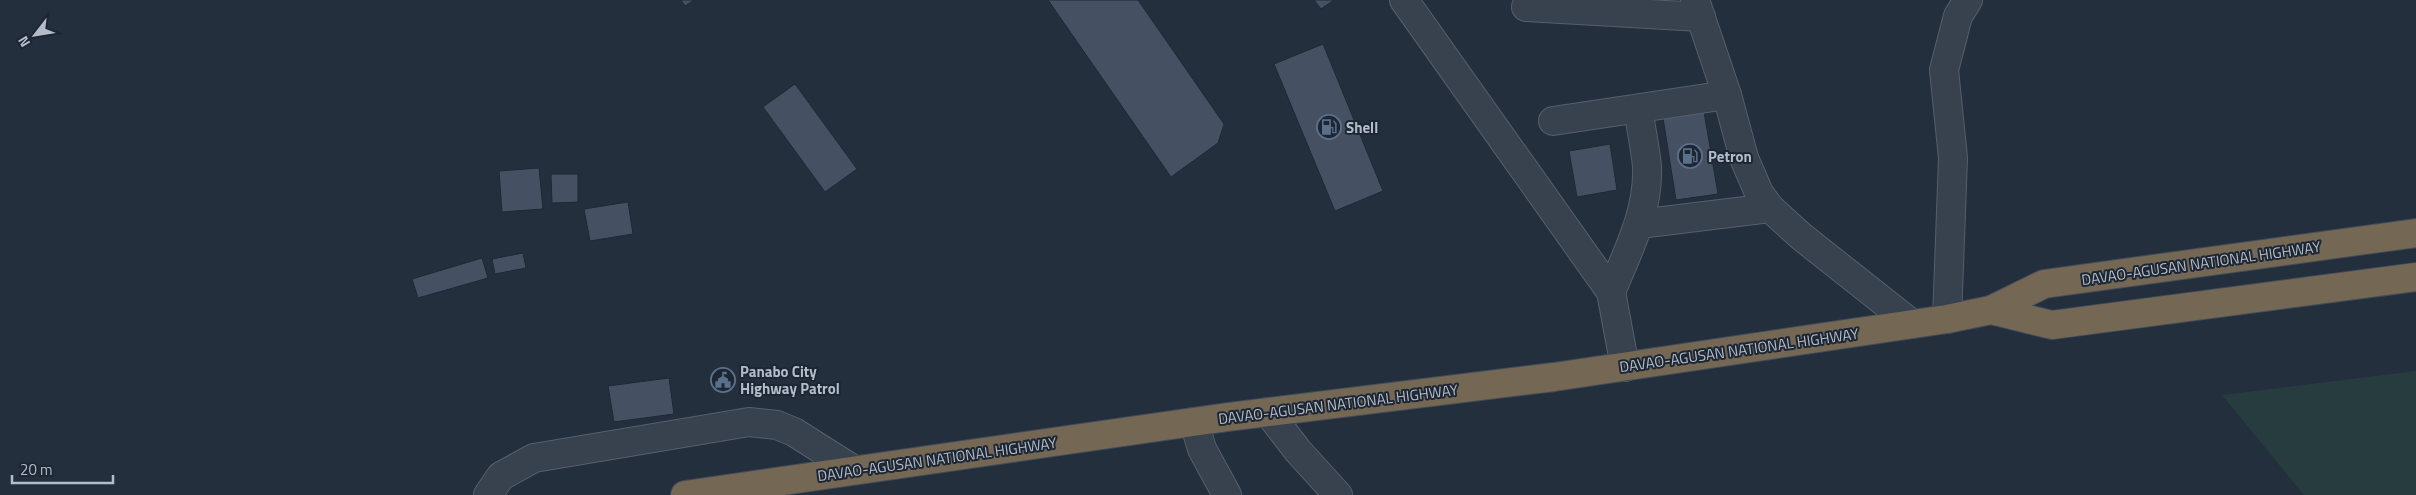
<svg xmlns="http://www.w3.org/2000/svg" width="2416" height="495" font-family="'Titillium Web',sans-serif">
<rect width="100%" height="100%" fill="#242f3e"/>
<path fill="#263c3f" d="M2416,371V495H2304L2222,395Z"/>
<g fill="#455162" stroke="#1f2835">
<path d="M681,0H694L685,6Z"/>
<path d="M1048,0H1138L1224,124L1218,143L1171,177Z"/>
<path d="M1314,0H1334L1321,9Z"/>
<path d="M1323,44L1383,191L1335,211L1274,64Z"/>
<path d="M795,84L857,169L825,192L763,107Z"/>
<path d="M1704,112L1718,194L1676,200L1663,118Z"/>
<path d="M1610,144L1617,190L1577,197L1569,151Z"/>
<path d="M539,168L543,209L502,212L499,171Z"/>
<path d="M551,174H578V202L552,203Z"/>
<path d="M628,202L633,234L590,241L584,209Z"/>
<path d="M523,253L526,268L495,274L492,259Z"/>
<path d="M482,258L488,278L418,298L412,279Z"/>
<path d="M669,378L674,414L614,422L608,386Z"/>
</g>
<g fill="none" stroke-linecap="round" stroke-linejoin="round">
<defs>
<g id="minor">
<path d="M1404,0L1611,292L1625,367"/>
<path d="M1695,0L1727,95L1744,158L1759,193L1770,208L1802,237L1912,324"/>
<path d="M1526,7L1701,17"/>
<path d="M1553,121L1727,95"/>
<path d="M1639,224L1770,208"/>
<path d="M1611,292C1628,251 1649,211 1647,166C1645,147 1641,128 1638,109"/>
<path d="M1947,319L1953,158L1944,70L1958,16L1968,0"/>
<path d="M1268,412L1298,451L1338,495"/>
<path d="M1194,422L1202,449L1227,495"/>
<path d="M488,495L501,476L534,458L749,422L777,425L794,432L854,470"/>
</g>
<g id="highway">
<path d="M1991,310L2052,325L2416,277"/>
<path d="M685,495L1228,417L1554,377L1947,319L1991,310L2044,284L2416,233"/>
</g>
</defs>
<use href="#minor" stroke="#565f6c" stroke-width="30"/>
<use href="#highway" stroke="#434c59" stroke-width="30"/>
<use href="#minor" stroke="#38414e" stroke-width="28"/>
<use href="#highway" stroke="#746855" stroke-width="28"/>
</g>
<defs>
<symbol id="fuel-ring" viewBox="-11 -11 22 22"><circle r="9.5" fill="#1d2633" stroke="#5c6f8a" stroke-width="1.5"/><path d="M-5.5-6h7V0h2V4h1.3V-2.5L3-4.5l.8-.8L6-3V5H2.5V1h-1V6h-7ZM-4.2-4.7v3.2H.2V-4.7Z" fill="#5c6f8a"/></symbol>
<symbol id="civic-ring" viewBox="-11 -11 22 22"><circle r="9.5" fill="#1d2633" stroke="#5c6f8a" stroke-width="1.5"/><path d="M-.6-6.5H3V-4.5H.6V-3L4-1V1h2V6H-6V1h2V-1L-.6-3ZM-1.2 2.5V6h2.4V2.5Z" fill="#5c6f8a"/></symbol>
</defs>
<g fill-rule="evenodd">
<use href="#fuel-ring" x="1315" y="113" width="28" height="28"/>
<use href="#fuel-ring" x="1676" y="142" width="28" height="28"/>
<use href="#civic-ring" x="709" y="366" width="28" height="28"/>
</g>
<g text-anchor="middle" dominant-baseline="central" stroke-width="4" stroke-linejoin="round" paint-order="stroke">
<g font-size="15" font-weight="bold" fill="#b4bcc9" stroke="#1d2633" text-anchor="start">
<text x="1346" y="127">Shell</text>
<text x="1708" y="156">Petron</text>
<text x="740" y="371">Panabo City<tspan x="740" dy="17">Highway Patrol</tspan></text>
</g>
<g font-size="15" fill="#b4bcc9" stroke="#1d2633">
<text transform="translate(2201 263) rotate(-8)">DAVAO-AGUSAN NATIONAL HIGHWAY</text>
<text transform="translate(1739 350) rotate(-8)">DAVAO-AGUSAN NATIONAL HIGHWAY</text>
<text transform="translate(1338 404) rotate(-7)">DAVAO-AGUSAN NATIONAL HIGHWAY</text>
<text transform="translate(937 459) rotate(-8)">DAVAO-AGUSAN NATIONAL HIGHWAY</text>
</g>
</g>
<g transform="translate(35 35) rotate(239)" stroke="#1d2633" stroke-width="4" paint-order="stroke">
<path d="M0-4L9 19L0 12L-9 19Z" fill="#b4bcc9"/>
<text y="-8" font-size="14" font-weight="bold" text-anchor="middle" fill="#b4bcc9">N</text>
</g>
<path d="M12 475v8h101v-8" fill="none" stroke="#b4bcc9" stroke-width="2.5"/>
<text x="20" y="475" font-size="15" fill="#b4bcc9" stroke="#1d2633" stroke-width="4" paint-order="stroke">20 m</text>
</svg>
